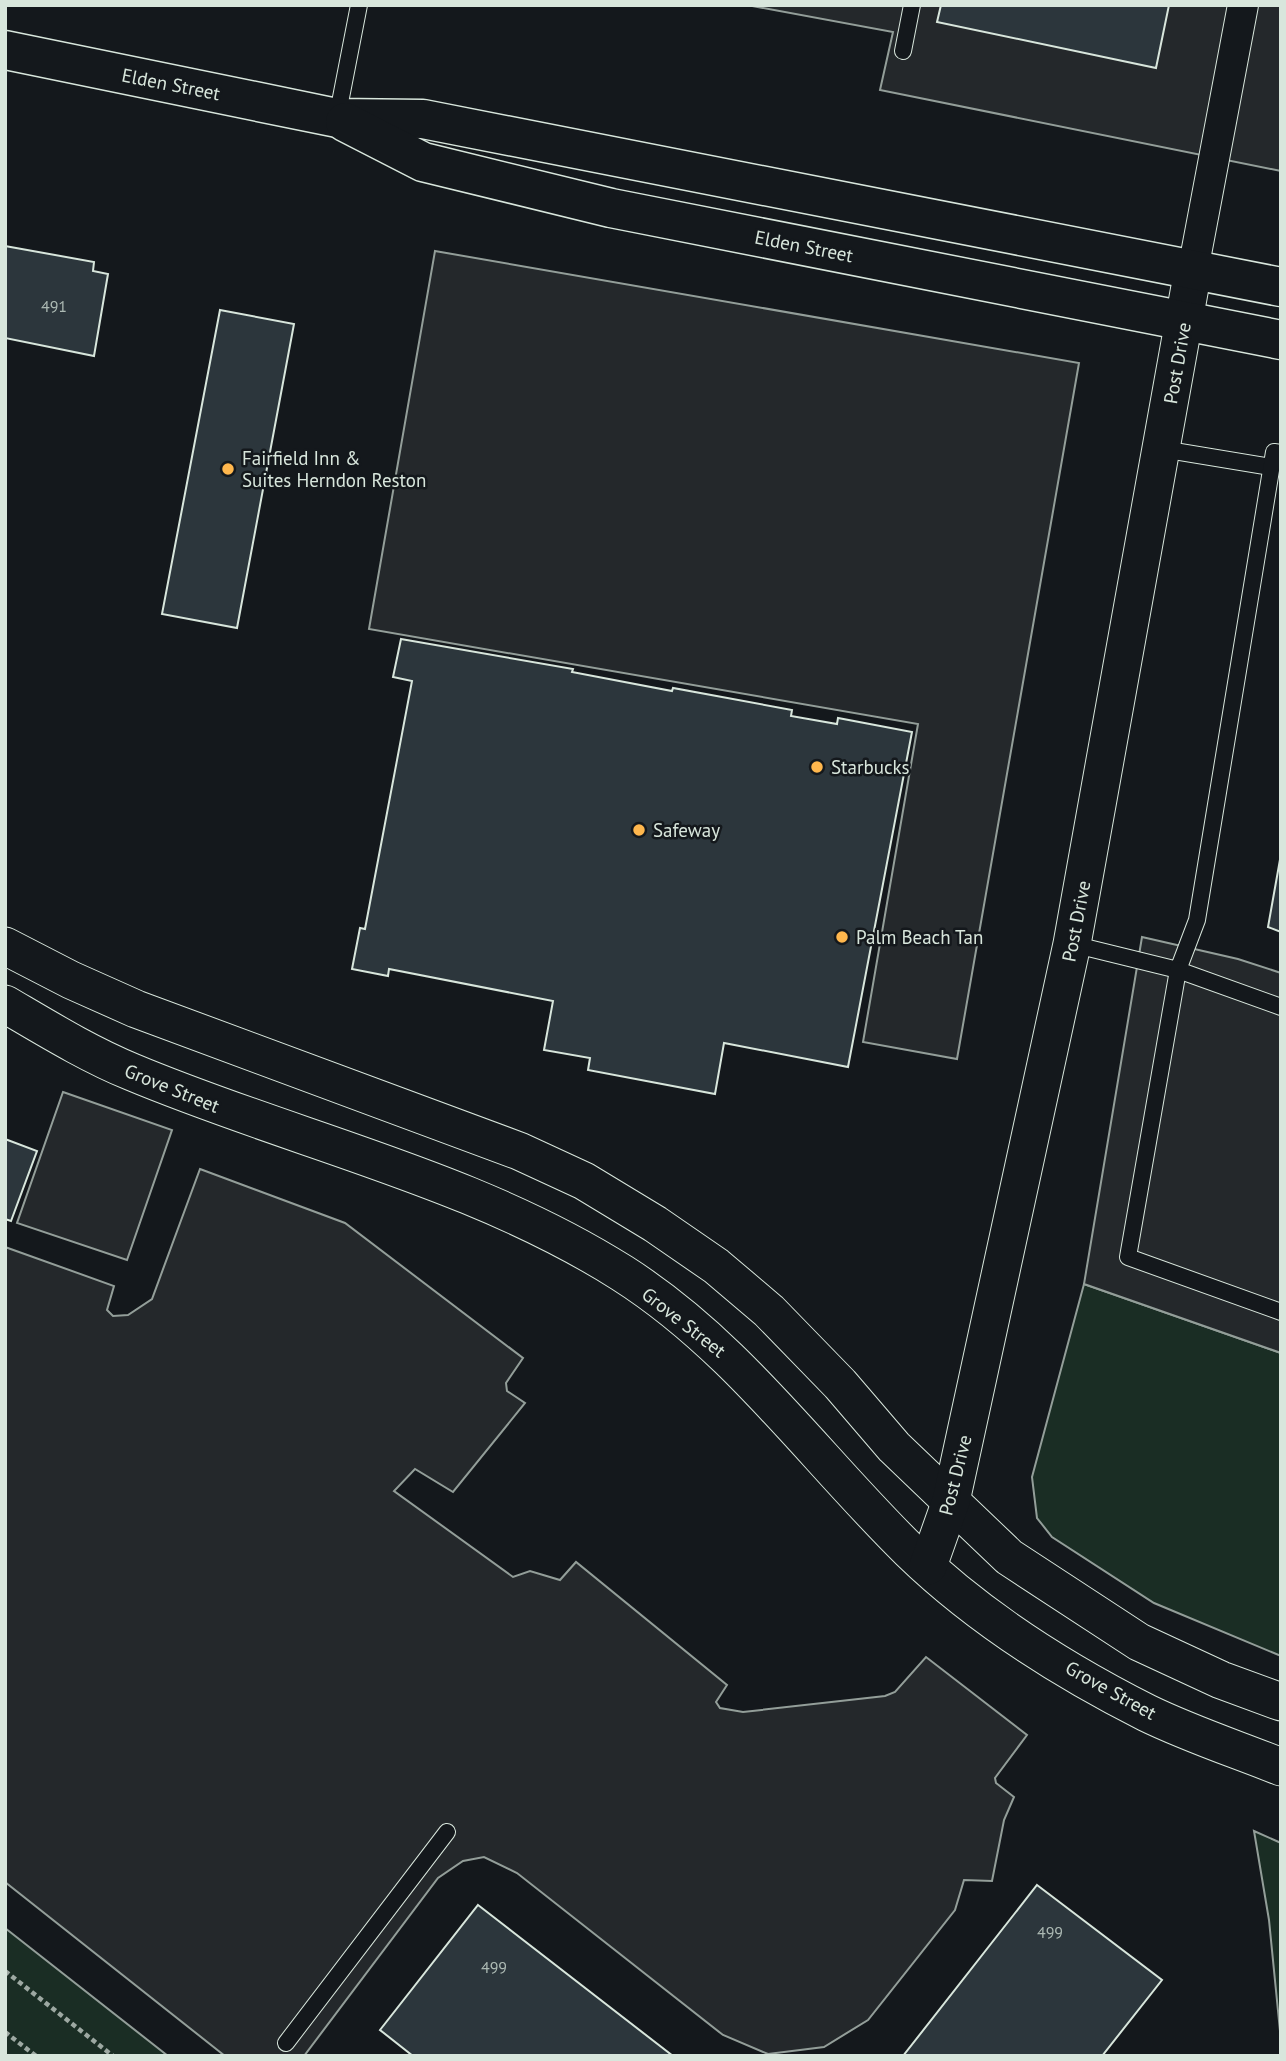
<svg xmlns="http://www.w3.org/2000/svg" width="1286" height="2061" font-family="'PT Sans',sans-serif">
<rect width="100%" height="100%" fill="#14181c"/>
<g fill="#1a2d24" stroke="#939e99" stroke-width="2">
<path d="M1084,1284L1281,1353V1656L1154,1603L1052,1537L1037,1518L1032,1477Z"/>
<path d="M1254,1831L1281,1843V2041L1269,1920Z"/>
<path d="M5,1928L168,2056H5Z"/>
</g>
<g fill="#24282b" stroke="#939e99" stroke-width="2">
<path d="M747,5H1281V171L880,90L893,32Z"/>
<path d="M435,251L1079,363L957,1059L863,1042L918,724L369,629Z"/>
<path d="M1142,937L1238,959L1281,973V1353L1084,1284Z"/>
<path d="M63,1092L172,1130L127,1260L17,1223Z"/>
<path d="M200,1169L345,1223L523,1358L506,1383L507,1391L525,1403L453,1492L415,1469L394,1491L513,1577L530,1571L560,1580L576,1562L727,1685L716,1702L720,1708L743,1712L885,1696L895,1692L926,1657L1027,1735L995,1778L996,1783L1014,1797L1004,1820L992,1881L964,1880L955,1910L868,2020L824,2047L768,2054L723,2035L517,1873L484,1857L463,1861L438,1878L304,2056H225L5,1882V1247L114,1286L107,1310L113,1316L128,1315L152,1299Z"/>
</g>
<g fill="#2c363c" stroke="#d8e6dc" stroke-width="2">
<path d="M941,5H1169L1156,68L937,22Z"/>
<path d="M5,246L94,262L93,271L108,274L94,356L5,338Z"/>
<path d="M220,310L294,324L237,628L162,614Z"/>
<path d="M401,639L573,669L572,672L672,691L673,688L792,710L791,716L837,724L838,718L912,732L848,1067L724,1043L715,1094L588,1070L590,1058L544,1050L553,1001L389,969L388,976L352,969L360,928L365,929L412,681L393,677Z"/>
<path d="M1281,854V932L1268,927Z"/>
<path d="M5,1139L37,1151L11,1221L5,1219Z"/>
<path d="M1037,1885L1162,1980L1102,2056H903Z"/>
<path d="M478,1905L673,2056H413L380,2030Z"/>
</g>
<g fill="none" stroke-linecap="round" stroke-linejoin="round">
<defs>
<g id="service">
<path d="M903,51L912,5"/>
<path d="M337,118L359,5"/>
<path d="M1162,449L1271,467"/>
<path d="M1072,944L1178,970L1197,920L1274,452L1281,453"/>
<path d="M1281,1007L1178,970L1128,1257L1281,1312"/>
<path d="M286,2043L447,1832"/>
</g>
<path id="minor" d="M1193,270L1243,5"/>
<g id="tertiary">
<path d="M5,946L71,980L136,1009L519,1151L584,1181L655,1224L716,1266L769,1311L840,1384L894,1447L1009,1557L1139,1642L1221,1680L1281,1702"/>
<path d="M5,1004C46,1028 88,1054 132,1072C294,1140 472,1178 622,1273C737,1346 814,1457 910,1551C977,1616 1064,1671 1147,1713C1190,1734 1236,1749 1281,1767"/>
<path d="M928,1566L951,1501L1072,944L1193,270"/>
</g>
<g id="primary">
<path d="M5,50L337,118L423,119L1281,287"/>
<path d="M345,122L423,162L611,208L1281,340"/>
</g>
</defs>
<use href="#service" stroke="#d8e6dc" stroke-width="18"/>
<use href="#minor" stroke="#d8e6dc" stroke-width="32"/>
<use href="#tertiary" stroke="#d8e6dc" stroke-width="39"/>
<use href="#primary" stroke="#d8e6dc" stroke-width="41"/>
<g stroke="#9da8a2" stroke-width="4.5" stroke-dasharray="5 3.5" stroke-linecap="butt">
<path d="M5,1971L113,2056"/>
<path d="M5,2032L36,2056"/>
</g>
<use href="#service" stroke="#14181c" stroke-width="16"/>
<use href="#minor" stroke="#14181c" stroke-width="30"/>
<use href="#tertiary" stroke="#14181c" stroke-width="37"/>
<use href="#primary" stroke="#14181c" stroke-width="38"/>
</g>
<g fill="#ffb74d" stroke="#14181c" stroke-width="2.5">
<circle cx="228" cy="469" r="7"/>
<circle cx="817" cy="767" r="7"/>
<circle cx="639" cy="830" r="7"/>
<circle cx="842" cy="937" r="7"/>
</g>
<g text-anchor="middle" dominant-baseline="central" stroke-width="5" stroke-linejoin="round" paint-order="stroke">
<g font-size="16" fill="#adbab4">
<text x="54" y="306">491</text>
<text x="1050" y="1932">499</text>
<text x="494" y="1967">499</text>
</g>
<g font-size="19" fill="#d8e6dc" stroke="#14181c">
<text transform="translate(171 84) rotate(11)">Elden Street</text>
<text transform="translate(804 246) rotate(11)">Elden Street</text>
<text transform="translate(1177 363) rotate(-80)">Post Drive</text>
<text transform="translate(1076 921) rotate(-79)">Post Drive</text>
<text transform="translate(172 1088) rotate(22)">Grove Street</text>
<text transform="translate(684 1322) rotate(38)">Grove Street</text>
<text transform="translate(955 1475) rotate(-76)">Post Drive</text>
<text transform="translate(1111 1690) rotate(29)">Grove Street</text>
</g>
<g font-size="19" fill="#d8e6dc" stroke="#14181c" text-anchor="start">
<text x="242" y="458">Fairfield Inn &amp;<tspan x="242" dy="22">Suites Herndon Reston</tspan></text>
<text x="831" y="767">Starbucks</text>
<text x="653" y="830">Safeway</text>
<text x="856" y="937">Palm Beach Tan</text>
</g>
</g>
<rect width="1286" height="2061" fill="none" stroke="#d8e6dc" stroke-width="14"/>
</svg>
